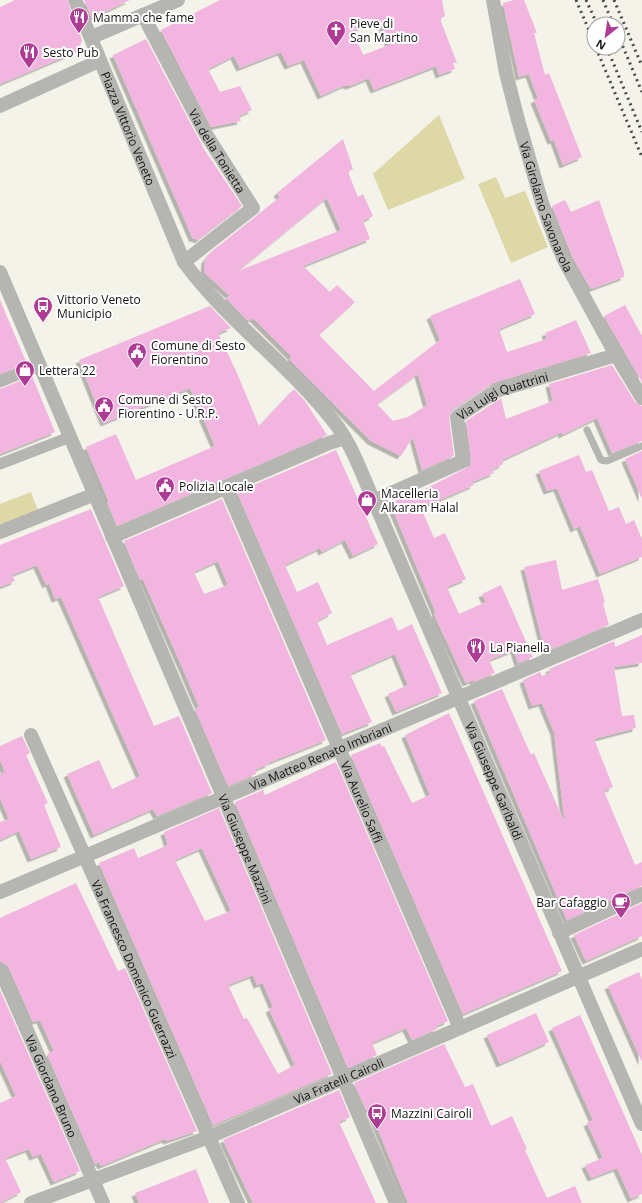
<svg xmlns="http://www.w3.org/2000/svg" width="642" height="1203" font-family="'Open Sans',sans-serif">
<defs>
<filter id="shadow"><feDropShadow dx="-3.5" dy="3.5" stdDeviation="0" flood-color="#0004"/></filter>
</defs>
<rect width="100%" height="100%" fill="#f4f3ea"/>
<g fill="#ded7a6">
<path d="M439,115L465,179L388,210L373,174Z"/>
<path d="M496,177L505,198L525,191L548,247L511,263L478,184Z"/>
<path d="M31,492L38,511L0,527V504Z"/>
</g>
<g fill="#f2b5e0" fill-rule="evenodd" filter="url(#shadow)">
<path d="M15,0H67L82,40L78,51L0,84V7Z"/>
<path d="M84,0H130L92,18Z"/>
<path d="M220,0H442L445,16L440,19L457,63H453L455,69L439,75L436,66L374,90L369,78L350,86L345,85L321,96L304,60L288,66L281,52L240,68L234,56L208,69L220,92L240,86L252,110L239,116L241,121L211,127L161,30ZM379,18L389,45L363,55L353,31Z"/>
<path d="M514,0H524L537,33H534L545,75L549,73L582,157L563,165L554,140L551,141L534,100L538,98L529,74L519,77L503,3Z"/>
<path d="M146,39L204,149L242,206L198,240L195,238L193,239L113,55Z"/>
<path d="M343,139L353,169L348,172L358,197L363,194L373,216L363,221L370,239L303,266L330,292L337,285L355,302L319,335L374,391L440,340L430,316L520,279L535,314L499,329L507,352L547,339L545,333L576,320L591,353L493,383L452,410L449,418L454,456L422,470L413,437L401,456L371,441L289,359L292,357L253,318L248,321L226,298L230,296L204,272L205,260L211,252L280,197L277,193ZM327,198L341,230L238,271ZM418,374L427,405L408,417L393,421L377,404Z"/>
<path d="M565,200L571,212L599,200L624,272V277L591,289L573,258L552,206Z"/>
<path d="M0,300L27,364L0,374Z"/>
<path d="M625,305L642,336V382L604,316Z"/>
<path d="M210,306L231,328L218,333L237,373L259,426L294,389L305,401L327,435L117,526L107,502H109L86,447L116,434L136,480L215,446L190,388L104,423L79,360Z"/>
<path d="M612,365L635,402L642,406V441L612,453L597,418L562,435V432L502,460L503,464L492,470L494,473L472,482L474,485L421,508L434,538L445,533L466,579L447,587L459,614L486,602L482,594L501,585L533,657L518,663L514,650L489,660L495,673L473,682V680L466,683L434,614L436,613L390,503L427,488L470,466L471,460L466,421L500,399L501,398L506,419L553,401L549,384Z"/>
<path d="M32,376L55,432L0,454V389Z"/>
<path d="M336,450L378,544L353,556L345,540L322,552L320,548L285,565L297,592L318,582L332,613L317,621L327,645L392,617L398,631L412,624L442,693L396,712L388,694L408,685L395,654L350,674L372,722L342,734L237,492Z"/>
<path d="M642,451V499L625,459Z"/>
<path d="M579,455L586,472L592,470L609,511L619,507L626,524L634,520L642,539V557L600,574L580,526L574,529L557,488L547,491L539,471Z"/>
<path d="M222,499L326,740L268,763L269,764L255,770L256,774L228,786L195,709L199,707L183,669L143,579L140,580L124,541ZM218,561L228,585L204,594L194,572Z"/>
<path d="M91,509L124,586L98,597L154,726L179,716L212,793L157,816L153,809L94,835L67,774L99,760L112,789L140,776L61,597L55,599L49,583L46,585L37,565L12,575L15,581L0,587V545Z"/>
<path d="M556,560L562,590L598,579L605,602L603,603L609,625L545,652L524,567Z"/>
<path d="M642,635V663L614,667L622,716L634,715L636,728L594,739L613,787L604,791L635,865L642,862V886L567,920L474,701L502,689L531,755L534,753L565,823L554,732L542,703L532,706L523,680L540,672L542,676L550,673L549,669L614,641L615,647Z"/>
<path d="M449,713L562,971L463,1014L351,755L380,743L382,747L384,746L412,803L430,795L405,735Z"/>
<path d="M22,736L30,753L26,755L48,803L44,805L61,847L31,859L19,831L0,840V822L9,819L0,798V774L5,772L0,760V746Z"/>
<path d="M336,762L448,1021L436,1026L437,1029L412,1040L406,1028L372,1043L377,1055L348,1068L235,802L263,790L265,795Z"/>
<path d="M219,808L332,1074L213,1125L99,863L134,848L138,858L168,845L164,832ZM202,848L231,911L205,921L175,860ZM253,975L257,985L263,983L273,1007L269,1009L295,1065L278,1074L247,1018L244,1019L228,985Z"/>
<path d="M76,883L118,971L125,968L197,1131L167,1141L165,1139L101,1166L99,1162L95,1164L47,1054L54,1051L40,1020L33,1022L8,966L0,961V918Z"/>
<path d="M642,903V936L586,961L574,935Z"/>
<path d="M639,972L642,980V1062L608,986Z"/>
<path d="M0,990L80,1171L54,1182L41,1154L33,1157L29,1149L5,1158L21,1192L0,1203V1103L16,1096L0,1061Z"/>
<path d="M536,1013L549,1042L500,1064L487,1035Z"/>
<path d="M580,1015L642,1155V1194L631,1199L617,1168L591,1178L585,1165L603,1158L587,1123L593,1120L552,1028Z"/>
<path d="M444,1044L465,1087L473,1084L491,1126L512,1116L527,1149L525,1150L547,1198L575,1186L582,1203H408L375,1122L369,1109L366,1110L354,1083Z"/>
<path d="M339,1090L350,1117L339,1122L376,1203H253L223,1140Z"/>
<path d="M196,1169L209,1203H139L135,1193Z"/>
</g>
<g fill="none" stroke-linecap="round" stroke-linejoin="round">
<path stroke="#b5b5b1" stroke-width="7" d="M587,430L601,460L607,461L642,446"/>
<g stroke="#b5b5b1" stroke-width="11">
<path d="M0,382L39,366"/>
<path d="M0,464L70,437"/>
</g>
<g stroke="#b5b5b1" stroke-width="14">
<path id="s1" d="M75,0L184,262C227,321 289,364 334,422C352,444 362,475 374,501L642,1124"/>
<path id="s2" d="M493,0L506,73L518,120L542,203L555,239L565,262L616,355L642,398"/>
<path id="s3" d="M143,15L204,131L253,208L184,262"/>
<path d="M92,37L178,0"/>
<path d="M0,106L99,61"/>
<path id="s4" d="M0,272L396,1203"/>
<path id="s5" d="M226,487L460,1028"/>
<path id="s6" d="M374,501L463,461L457,417L496,391L616,355"/>
<path d="M0,532L95,494"/>
<path d="M112,537L329,443L345,438"/>
<path id="s7" d="M31,735L238,1203"/>
<path id="s8" d="M0,892L642,620"/>
<path d="M559,933L642,894"/>
<path id="s9" d="M0,969L103,1203"/>
<path id="s10" d="M31,1203L209,1137L642,949"/>
</g>
<g stroke="#494844" stroke-width="3" stroke-dasharray="2 4" stroke-linecap="butt">
<path d="M576,0L594,42"/>
<path d="M586,0L597,24"/>
<path d="M603,0L613,24"/>
<path d="M614,0L642,66"/>
<path d="M618,35L642,92"/>
<path d="M596,48L642,157"/>
<path d="M607,48L642,132"/>
</g>
</g>
<defs>
<symbol id="restaurant-pin" viewBox="-11 -11 22 30"><path d="M0 17L-7.5 6A9.5 9.5 0 1 1 7.5 6Z" fill="#ae3b94" stroke="#fff"/><path d="M-5-6h1v4h1v-4h1v4h1v-4h1v5L-1.5 .5V6h-2V.5L-5-1ZM5-6V6H3V1.5H1.5Q1.5-4 5-6Z" fill="#fff"/></symbol>
<symbol id="church-pin" viewBox="-11 -11 22 30"><path d="M0 17L-7.5 6A9.5 9.5 0 1 1 7.5 6Z" fill="#ae3b94" stroke="#fff"/><path d="M-1.2-6h2.4v3.5h3.3v2.4h-3.3V6h-2.4V-.1h-3.3v-2.4h3.3Z" fill="#fff"/></symbol>
<symbol id="bus-pin" viewBox="-11 -11 22 30"><path d="M0 17L-7.5 6A9.5 9.5 0 1 1 7.5 6Z" fill="#ae3b94" stroke="#fff"/><path d="M-5-6H5V4H4V6H2V4H-2V6H-4V4H-5ZM-3.5-4V0h7V-4ZM-3.5 1.2v1.5H-2V1.2ZM2 1.2v1.5H3.5V1.2Z" fill="#fff"/></symbol>
<symbol id="civic-pin" viewBox="-11 -11 22 30"><path d="M0 17L-7.5 6A9.5 9.5 0 1 1 7.5 6Z" fill="#ae3b94" stroke="#fff"/><path d="M-.6-6.5H3V-4.5H.6V-3L4-1V1h2V6H-6V1h2V-1L-.6-3ZM-1.2 2.5V6h2.4V2.5Z" fill="#fff"/></symbol>
<symbol id="shop-pin" viewBox="-11 -11 22 30"><path d="M0 17L-7.5 6A9.5 9.5 0 1 1 7.5 6Z" fill="#ae3b94" stroke="#fff"/><path d="M-5-2.5h2.3a2.7 3.5 0 0 1 5.4 0H5L5.5 6h-11ZM-1.5-2.5h3a1.5 2.3 0 0 0-3 0Z" fill="#fff"/></symbol>
<symbol id="cafe-pin" viewBox="-11 -11 22 30"><path d="M0 17L-7.5 6A9.5 9.5 0 1 1 7.5 6Z" fill="#ae3b94" stroke="#fff"/><path d="M-5.5-4.5H6V0H3Q3 3.5 0 3.5H-2.5Q-5.5 3.5-5.5 0ZM3-3.2v2h1.7v-2ZM-6 4.5H4V6H-6Z" fill="#fff"/></symbol>
</defs>
<g fill-rule="evenodd">
<use href="#restaurant-pin" x="68" y="6" width="22" height="30"/>
<use href="#church-pin" x="325" y="19" width="22" height="30"/>
<use href="#restaurant-pin" x="18" y="41" width="22" height="30"/>
<use href="#bus-pin" x="32" y="295" width="22" height="30"/>
<use href="#civic-pin" x="126" y="341" width="22" height="30"/>
<use href="#shop-pin" x="14" y="359" width="22" height="30"/>
<use href="#civic-pin" x="93" y="395" width="22" height="30"/>
<use href="#civic-pin" x="154" y="475" width="22" height="30"/>
<use href="#shop-pin" x="356" y="489" width="22" height="30"/>
<use href="#restaurant-pin" x="465" y="636" width="22" height="30"/>
<use href="#cafe-pin" x="610" y="891" width="22" height="30"/>
<use href="#bus-pin" x="366" y="1102" width="22" height="30"/>
</g>
<g text-anchor="middle" dominant-baseline="central" stroke-width="4" stroke-linejoin="round" paint-order="stroke">
<g font-size="12" fill="#131210" stroke="#fff" text-anchor="start">
<text x="93" y="17">Mamma che fame</text>
<text x="350" y="23">Pieve di<tspan x="350" dy="14">San Martino</tspan></text>
<text x="43" y="52">Sesto Pub</text>
<text x="57" y="299">Vittorio Veneto<tspan x="57" dy="14">Municipio</tspan></text>
<text x="151" y="345">Comune di Sesto<tspan x="151" dy="14">Fiorentino</tspan></text>
<text x="39" y="370">Lettera 22</text>
<text x="118" y="399">Comune di Sesto<tspan x="118" dy="14">Fiorentino - U.R.P.</tspan></text>
<text x="179" y="486">Polizia Locale</text>
<text x="381" y="493">Macelleria<tspan x="381" dy="14">Alkaram Halal</tspan></text>
<text x="490" y="647">La Pianella</text>
<text x="607" y="902" text-anchor="end">Bar Cafaggio</text>
<text x="391" y="1113">Mazzini Cairoli</text>
</g>
<g font-size="12" fill="#131210" stroke="#fff">
<text stroke="none"><textPath href="#s1" startOffset="139">Piazza Vittorio Veneto</textPath></text>
<text stroke="none"><textPath href="#s3" startOffset="155">Via della Tonietta</textPath></text>
<text stroke="none"><textPath href="#s2" startOffset="214">Via Girolamo Savonarola</textPath></text>
<text stroke="none"><textPath href="#s6" startOffset="193">Via Luigi Quattrini</textPath></text>
<text stroke="none"><textPath href="#s8" startOffset="348">Via Matteo Renato Imbriani</textPath></text>
<text stroke="none"><textPath href="#s1" startOffset="897">Via Giuseppe Garibaldi</textPath></text>
<text stroke="none"><textPath href="#s5" startOffset="343">Via Aurelio Saffi</textPath></text>
<text stroke="none"><textPath href="#s4" startOffset="627">Via Giuseppe Mazzini</textPath></text>
<text stroke="none"><textPath href="#s7" startOffset="256">Via Francesco Domenico Guerrazzi</textPath></text>
<text stroke="none"><textPath href="#s10" startOffset="331">Via Fratelli Cairoli</textPath></text>
<text stroke="none"><textPath href="#s9" startOffset="128">Via Giordano Bruno</textPath></text>
</g>
</g>
<g transform="translate(606 36) rotate(210)"><circle r="19" fill="#ffffff" stroke="#a1a09f"/>
<path d="M0-3L7 15L0 10L-7 15Z" fill="#ae3b94"/>
<text y="-6" font-size="11" font-weight="bold" text-anchor="middle" fill="#131210">N</text>
</g>
</svg>
